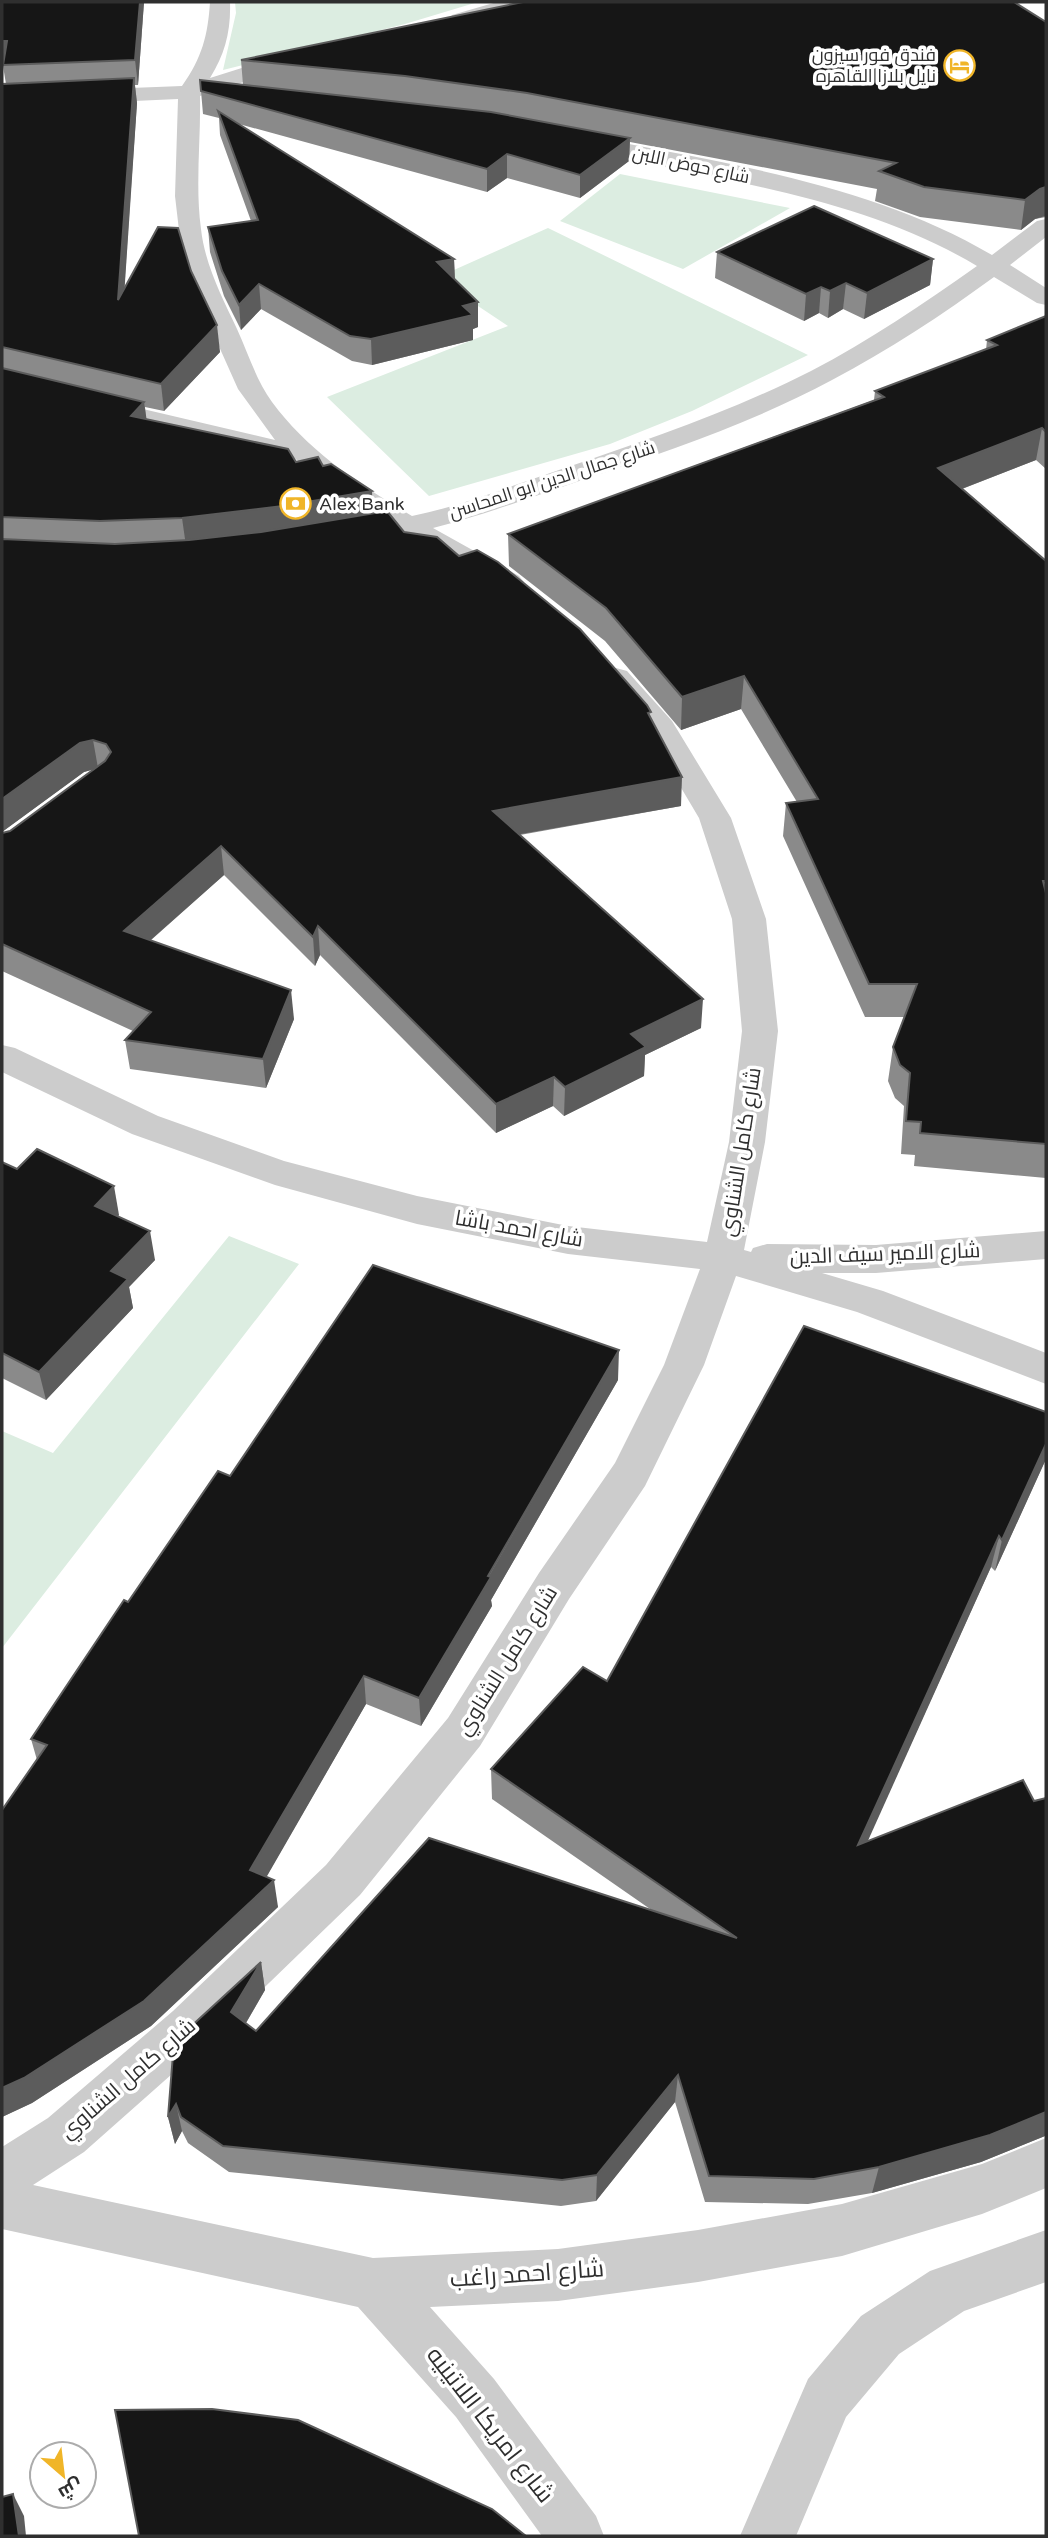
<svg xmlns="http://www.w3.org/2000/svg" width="1048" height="2538" font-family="'Varela Round',Cairo,sans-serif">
<rect width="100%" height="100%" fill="#fff"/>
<g fill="#dcede1">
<path d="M235,2H478L405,24L223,70L236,13Z"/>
<path d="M620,174L790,208L683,269L560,221Z"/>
<path d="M548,228L808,355L692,411L610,444L429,496L327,397L508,326L436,278Z"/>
<path d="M229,1236L299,1264L2,1648V1431L53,1453Z"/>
</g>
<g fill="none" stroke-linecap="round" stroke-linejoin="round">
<g fill="#ccc" fill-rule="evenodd">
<path d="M210,2H230C231,31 225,54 210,78L292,52L300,54L303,59L300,64L200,96C201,140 195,185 201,229C205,265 222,297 237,329C248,353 256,380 272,402C308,451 360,485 412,516C462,506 510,486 559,470C644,441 730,412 811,371C869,341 923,304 977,266C853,192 706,180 569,146L566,141L569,136L577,134C713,161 871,183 992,255L1037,221L1046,219V237L1010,265L1046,288V305L1037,303L994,277C942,315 889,350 832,380C754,422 669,451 585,479C535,496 484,515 433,528L519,576L524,582L519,588L509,591L499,588L403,534L387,533L383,527L385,524L334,490L287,452L276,456L2,392V376L275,440L238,389L196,295L182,256L175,196L178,99L2,107V93L182,86C202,58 208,35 210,2Z"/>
<path d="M497,2H529L525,6L460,26L452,25L449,20L452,15Z"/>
<path d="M616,668L627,671L672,721L731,818L766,919L778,1031L765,1142L744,1250L751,1252L753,1248L767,1244L876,1245L1046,1231V1259L876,1273H822L883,1291L1046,1353V1384L857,1312L736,1276L704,1365L645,1486L569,1599L480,1746L360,1895L207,2043L84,2152L33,2185L373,2258L558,2249L698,2230L842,2204L982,2164L1046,2138V2188L982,2214L842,2256L698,2282L558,2301L430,2307L494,2379L596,2516L604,2536H542L456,2417L358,2307L2,2229V2147L48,2118L173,2011L326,1865L448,1718L539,1573L615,1463L664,1365L700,1269L568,1254L417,1224L275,1185L132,1134L2,1072V1045L15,1048L158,1116L284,1161L417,1196L568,1226L707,1242L729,1142L742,1031L732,919L699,818L648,732L601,677L605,671Z"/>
<path d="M1046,2230V2282L964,2311L899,2354L846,2417L796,2536H740L808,2379L861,2316L930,2271Z"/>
</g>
</g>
<g fill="#8a8a8a">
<path d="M2,2H144L138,85H135L137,103L124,289L191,271L220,352L164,411L145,407L146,419L296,462L323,466L373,513L404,532L651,719L681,806L520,835L701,1028L645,1055L644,1076L564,1116L553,1106L496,1133L320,955L315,966L224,875L150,941L294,1019L266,1088L130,1069L125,1040L133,1031L2,971V833L10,831L95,769L84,772L2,832V84H6L3,66H2Z"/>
<path d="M1046,22V217L1035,219L1021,230L920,217L875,201L877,189L630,142L629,161L580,198L507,178L487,192L239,124L454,259L455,279L478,302V327L473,329V340L372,365L352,361L261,309L241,330L224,296L210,252L208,227L251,221L220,135L219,118L203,114L201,91L243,85L241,60Z"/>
<path d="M717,252L933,259L930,285L864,319L843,309L828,318L819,313L804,321L715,278Z"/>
<path d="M1046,316V469L1036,460L962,489L1046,561V1178L914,1166L915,1155L901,1154L904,1106L895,1098L888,1081L893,1047L904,1017H865L783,836L786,803L797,802L741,709L681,730L605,641L509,566L508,534L874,400L875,391L986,350L987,340Z"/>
<path d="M2,1162L119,1215L118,1216L155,1260L129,1287L133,1308L46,1400L2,1378Z"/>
<path d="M618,1380L491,1600L492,1606L421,1726L366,1704L266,1877L278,1907L151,2026L32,2103L2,2117V1810L37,1760L31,1739L128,1602L230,1476Z"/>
<path d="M1046,1412V1459L995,1571L991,1567L867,1841L1046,1798V2137L1045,2136L981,2162L872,2193L808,2204L705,2202L675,2102L596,2201L561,2206L229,2172L188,2143L182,2131L175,2144L168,2117L261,1962L265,1990L246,2023L256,2031L653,1911L492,1799L491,1769L607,1681Z"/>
</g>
<g fill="#5c5c5c">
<path d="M140,2H144L138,85L135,60Z"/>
<path d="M2,41H7L3,66H2Z"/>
<path d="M134,78L137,103L122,327L118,300Z"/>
<path d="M630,138L629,161L580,198V175Z"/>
<path d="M507,154V178L487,192V169Z"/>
<path d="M1046,187L1045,216L1035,219L1021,230L1025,200L1040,189Z"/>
<path d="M454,259L455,284L437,262Z"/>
<path d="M933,259L930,285L864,319L867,293Z"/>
<path d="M846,283L843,309L828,318L830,291Z"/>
<path d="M259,284L261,309L241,330L239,305Z"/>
<path d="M821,287L819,313L804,321L806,294Z"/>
<path d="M478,302V327L473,329V340L372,365L371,339L463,306Z"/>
<path d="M217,325L220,352L164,411L161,384Z"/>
<path d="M144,402L148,429L131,416Z"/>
<path d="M1042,428L1036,460L933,500L938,468Z"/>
<path d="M372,491L373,519L186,546L182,518Z"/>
<path d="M744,676L741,709L681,730L682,697Z"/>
<path d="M93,740L98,768L84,772L2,832V799L80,743Z"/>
<path d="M682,777L681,806L493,839V811Z"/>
<path d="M221,846L224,875L128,960L124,931Z"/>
<path d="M318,926L320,955L315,966L313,937Z"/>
<path d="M291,990L294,1019L266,1088L263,1059Z"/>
<path d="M703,999L701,1028L645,1055L644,1076L564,1116L565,1087L631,1034Z"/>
<path d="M554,1077L553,1106L496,1133V1104Z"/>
<path d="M114,1186L119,1215L100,1234L95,1206Z"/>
<path d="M150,1231L155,1260L129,1287L133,1308L46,1400L39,1372L111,1271Z"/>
<path d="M619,1350L618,1380L491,1600L492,1606L421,1726L419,1698Z"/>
<path d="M1046,1444V1459L995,1571L1002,1540Z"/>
<path d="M999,1536L991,1567L853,1874L858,1845Z"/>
<path d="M364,1676L366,1704L255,1897L250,1870Z"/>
<path d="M274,1880L278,1907L151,2026L32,2103L2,2117V2088Z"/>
<path d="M261,1962L265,1990L236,2040L231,2012Z"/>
<path d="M678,2075L675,2102L596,2201L597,2175Z"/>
<path d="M176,2104L182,2131L175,2144L168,2117Z"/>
<path d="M1046,2112V2132L1045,2136L981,2162L872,2193L879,2167Z"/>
<path d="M13,2494L24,2516L26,2536H19Z"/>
</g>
<g fill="#161616" stroke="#5c5c5c" stroke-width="2">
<path d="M2,2H140L135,60L3,65L7,41H2Z"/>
<path d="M523,2H1014L1046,22V187L1040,189L1025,200L924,187L879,171L896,163L527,93L405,76L241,60Z"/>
<path d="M134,78L118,300L158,227L178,228L191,271L217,325L161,384L2,347V84Z"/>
<path d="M200,80L491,112L630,138L580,175L507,154L487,169L201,91Z"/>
<path d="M218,111L454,259L437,262L478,302L463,306L473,315L371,339L350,336L259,284L239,305L222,271L208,227L258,220Z"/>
<path d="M814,206L933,259L867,293L846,283L830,291L821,287L806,294L717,252Z"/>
<path d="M1046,316V432L1042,428L938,468L1046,561V881H1043L1046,893V1144L920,1133L921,1122L906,1121L910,1073L900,1065L893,1047L917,984H869L786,803L818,799L744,676L682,697L606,608L508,534L884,397L875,391L997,345L987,340Z"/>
<path d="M2,368L144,402L131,416L288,449L296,462L318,457L323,466L331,464L372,491L283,506L182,518L100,521L2,517Z"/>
<path d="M387,511L404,532L437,537L459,556L477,550L498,562L580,629L647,705L651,712L648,713L682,777L493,811L703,999L631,1034L646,1047L565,1087L554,1077L496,1104L318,926L313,937L221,846L124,931L291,990L263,1059L125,1040L151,1012L2,944V833L10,831L105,761L111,752L106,744L93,740L80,743L2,799V539L115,544L189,540L261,532Z"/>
<path d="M37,1149L114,1186L95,1206L150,1231L111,1271L128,1279L39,1372L2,1353V1162L17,1169Z"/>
<path d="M373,1265L619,1350L488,1576L491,1577L419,1698L364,1676L250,1870L274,1880L144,2001L24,2078L2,2088V1810L47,1745L31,1739L124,1600L128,1602L218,1471L230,1476Z"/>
<path d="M804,1326L1046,1412V1444L1002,1540L999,1536L858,1845L1023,1780L1034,1801L1046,1798V2112L990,2135L879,2167L814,2179L709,2176L678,2075L597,2175L562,2180L223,2146L181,2117L176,2104L168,2117L174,2042L261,1962L231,2012L256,2031L429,1838L737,1938L491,1769L583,1667L607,1681Z"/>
<path d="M212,2409L298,2420L492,2509L526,2536H139L115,2410Z"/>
<path d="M13,2494L19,2536H2V2497Z"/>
</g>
<defs>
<symbol id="hotel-ring" viewBox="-11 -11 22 22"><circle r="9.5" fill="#fff" stroke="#f0b528" stroke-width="1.5"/><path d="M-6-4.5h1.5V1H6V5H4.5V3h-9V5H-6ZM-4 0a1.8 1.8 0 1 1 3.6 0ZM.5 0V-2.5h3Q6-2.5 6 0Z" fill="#f0b528"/></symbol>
<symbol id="bank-ring" viewBox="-11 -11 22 22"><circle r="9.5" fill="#fff" stroke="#f0b528" stroke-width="1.5"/><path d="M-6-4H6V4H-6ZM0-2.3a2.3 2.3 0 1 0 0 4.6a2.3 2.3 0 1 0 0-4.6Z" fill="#f0b528"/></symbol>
</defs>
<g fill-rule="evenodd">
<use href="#hotel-ring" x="942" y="48" width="35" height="35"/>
<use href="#bank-ring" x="278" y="486" width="35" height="35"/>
</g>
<g text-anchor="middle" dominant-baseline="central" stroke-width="7" stroke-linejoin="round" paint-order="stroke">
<g font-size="18" fill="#2f2f2f" stroke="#fff" text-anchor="end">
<text x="936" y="55">فندق فور سيزون<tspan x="936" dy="21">نايل بلازا القاهره</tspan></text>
<text x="319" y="504" text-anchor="start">Alex Bank</text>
</g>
<g font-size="18" fill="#2f2f2f" stroke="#fff">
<text transform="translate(691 165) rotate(12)">شارع حوض اللبن</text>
<text transform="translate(552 480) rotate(-18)">شارع جمال الدين ابو المحاسن</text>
</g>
<g font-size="21" fill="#2f2f2f" stroke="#fff">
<text transform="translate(741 1152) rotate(-81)">شارع كامل الشناوي</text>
<text transform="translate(519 1229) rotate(10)">شارع احمد باشا</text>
<text transform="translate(885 1254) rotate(-2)">شارع الامير سيف الدين</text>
<text transform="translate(507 1661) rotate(-58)">شارع كامل الشناوي</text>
<text transform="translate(128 2079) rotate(-41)">شارع كامل الشناوي</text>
</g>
<g font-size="24" fill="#2f2f2f" stroke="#fff">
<text transform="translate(527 2274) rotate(-4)">شارع احمد راغب</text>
<text transform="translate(490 2425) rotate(52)">شارع امريكا اللاتينيه</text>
</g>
</g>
<rect width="1048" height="2538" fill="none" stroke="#2f2f2f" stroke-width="7"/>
<g transform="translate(63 2475) rotate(152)"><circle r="33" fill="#ffffff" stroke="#acacac" stroke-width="2"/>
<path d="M0-5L12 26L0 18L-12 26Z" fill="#f0b528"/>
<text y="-10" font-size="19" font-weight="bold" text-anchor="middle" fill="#2f2f2f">ش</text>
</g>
</svg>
